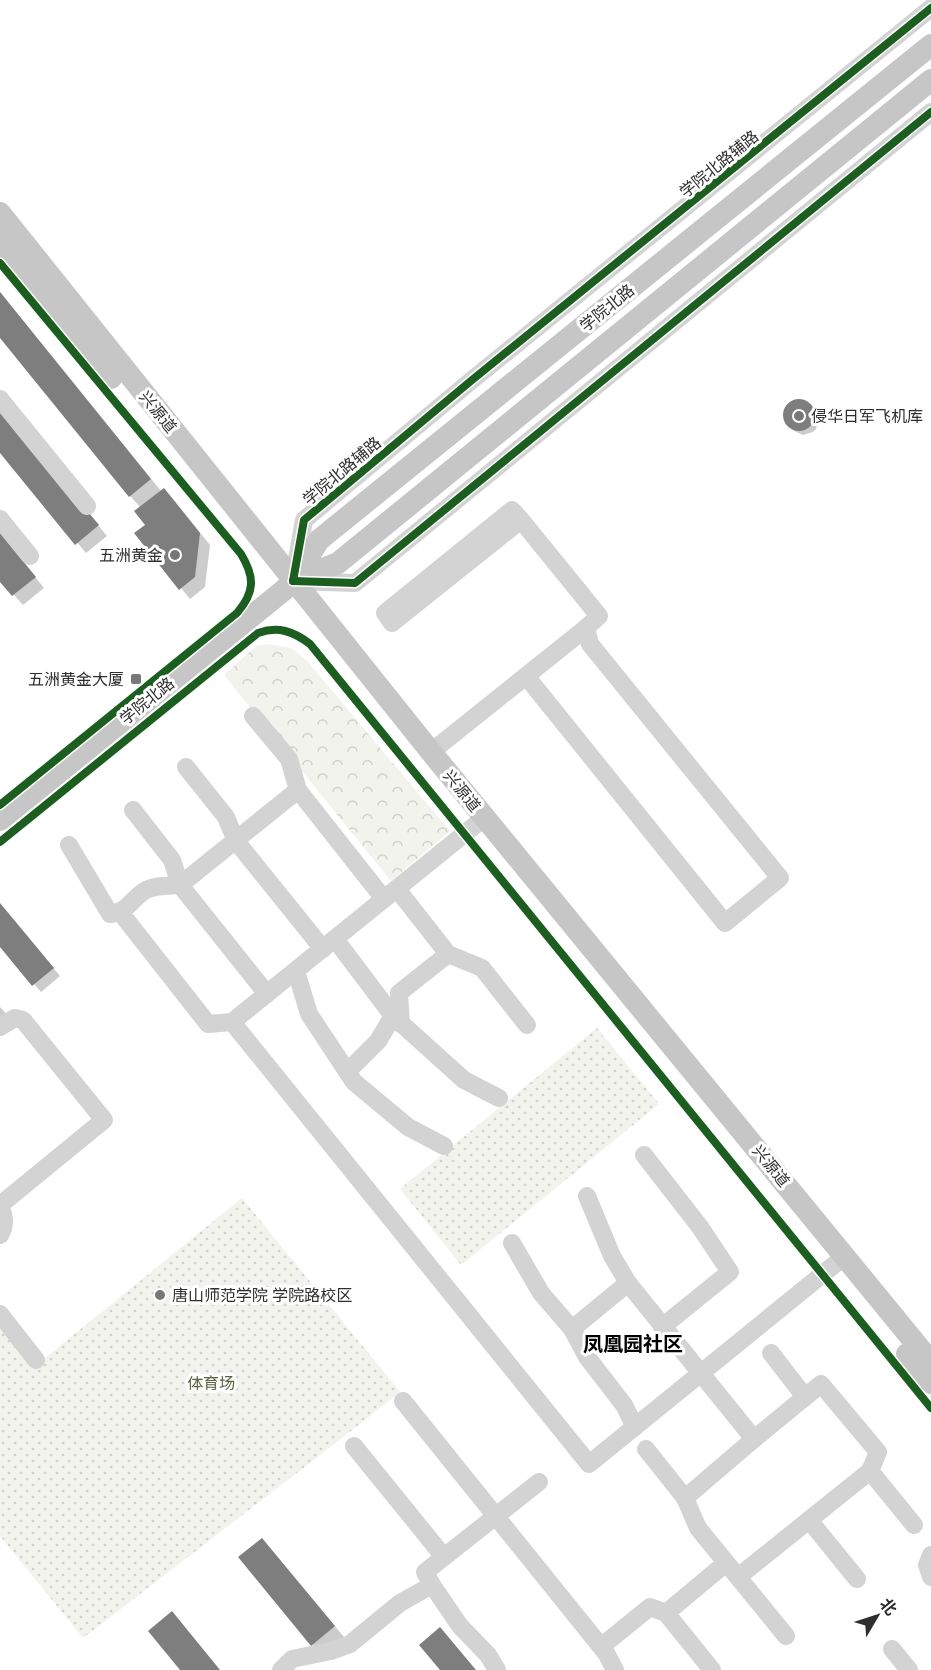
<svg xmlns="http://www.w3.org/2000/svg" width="931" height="1670" font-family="'DM Sans','Noto Sans SC',sans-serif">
<defs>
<pattern id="forest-crowns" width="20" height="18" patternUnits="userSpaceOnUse" patternTransform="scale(1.5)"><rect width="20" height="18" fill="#f2f3ec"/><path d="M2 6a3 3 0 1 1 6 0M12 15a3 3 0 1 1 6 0" fill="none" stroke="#d0d1cb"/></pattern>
<pattern id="park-dots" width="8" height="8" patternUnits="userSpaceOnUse" patternTransform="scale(1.5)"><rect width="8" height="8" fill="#f2f3ec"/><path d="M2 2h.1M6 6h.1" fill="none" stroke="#d0d1cb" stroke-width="1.8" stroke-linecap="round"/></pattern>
</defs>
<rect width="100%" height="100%" fill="#fff"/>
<path fill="url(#forest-crowns)" d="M268,644L292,648L308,662L450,831L391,881L224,675L256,646Z"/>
<g fill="url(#park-dots)">
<path d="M597,1028L659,1104L461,1265L400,1189Z"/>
<path d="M242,1198L400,1392L337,1442L83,1638L0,1536V1326L34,1367Z"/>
</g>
<g fill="#0003">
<path d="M0,292L161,491L164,490L173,499L210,545L205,587L190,599L136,533L147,525L141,508L130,496L0,336Z"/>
<path d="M796,400H801L815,410L819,419L816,429L813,432L803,435L794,431L784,417L788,404Z"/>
<path d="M0,405L107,536L86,553L0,451Z"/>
<path d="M0,533L44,588L23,605L0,579Z"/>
<path d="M0,904L60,976L41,992L0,945Z"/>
<path d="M0,1007L10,1018L0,1026Z"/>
<path d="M262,1540L344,1637L322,1654L312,1644Z"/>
</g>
<g fill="#7e7e7e">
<path d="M0,292L151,479L129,497L0,338Z"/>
<circle cx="799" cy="415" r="16"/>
<path d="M0,405L99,525L75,545L0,453Z"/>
<path d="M164,488L200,533L195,577L179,590L134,533L145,525L134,511Z"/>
<path d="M0,533L36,577L12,596L0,582Z"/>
<path d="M0,903L54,968L32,986L0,947Z"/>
<path d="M262,1538L335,1626L311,1646L238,1557Z"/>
<path d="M172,1611L220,1670H180L148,1631Z"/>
<path d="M440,1627L476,1670H440L419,1645Z"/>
</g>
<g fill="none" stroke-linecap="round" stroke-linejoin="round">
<g stroke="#d3d3d3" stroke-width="18">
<path d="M931,8L472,380L304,520L293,581L355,583L931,112"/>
<path d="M0,399L87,506"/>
<path d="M0,519L30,556"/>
<path d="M521,520L392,623L385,613L512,510L521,520L599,616L586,628L590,644L780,878L725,923L526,676"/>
<path d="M253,716L289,759L298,790L384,899"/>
<path d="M431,752L586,628"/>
<path d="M186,767L226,817L236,841L323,949"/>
<path d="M133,810L172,860L180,885L267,994"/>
<path d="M484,818L232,1022L589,1464L845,1256"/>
<path d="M69,845L110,914C128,912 132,898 146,890C156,885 168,886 180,885L298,790"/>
<path d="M397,889L448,954L482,968L527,1025"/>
<path d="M120,912L208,1024L232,1022"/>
<path d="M335,939L393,1016L464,1080L499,1098"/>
<path d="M296,971L309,1014L354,1082L408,1127L444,1146"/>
<path d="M401,1024L399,993L448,954"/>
<path d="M0,1027L15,1018L23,1020L104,1120L0,1205"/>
<path d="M347,1072L378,1041L393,1016"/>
<path d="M644,1155L700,1227L730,1272L662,1327"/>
<path d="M587,1196L612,1256L628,1283L754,1439L821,1384L878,1452L870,1471L738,1577"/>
<path d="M0,1206C5,1216 6,1225 0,1235"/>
<path d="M512,1243L541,1293L572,1329L587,1357L624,1405L635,1427"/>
<path d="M0,1314L36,1360"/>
<path d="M572,1329L628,1283"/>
<path d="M771,1353L805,1397"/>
<path d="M403,1401L606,1653L615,1670"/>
<path d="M754,1439L685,1498L698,1528L786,1636"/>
<path d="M354,1446L444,1557"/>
<path d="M646,1449L685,1498"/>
<path d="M870,1471L914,1525"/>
<path d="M809,1520L857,1579"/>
<path d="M931,1555L927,1565L931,1577"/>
<path d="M432,1585L460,1626L488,1655L497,1670"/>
<path d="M608,1641L650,1607L666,1613"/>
<path d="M892,1649L909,1670"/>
<path d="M281,1670L292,1659L331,1651L350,1644L400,1603L432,1585L425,1572L539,1482"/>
<path d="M712,1670L666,1613L726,1563"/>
</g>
<g stroke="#c6c6c6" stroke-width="22">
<path d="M0,213L431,752L931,1362"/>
<path d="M0,241L111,378"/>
<path d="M293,581L338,563L931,80"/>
<path d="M0,820L284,590L293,581L319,540L931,45"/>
<path d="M907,1354L931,1383"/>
</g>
<defs>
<g id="cycleway">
<path d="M0,263L241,554C255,577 255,592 237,613L0,805"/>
<path d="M293,581L304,520L472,380L931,8"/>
<path d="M293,581L355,583L931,112"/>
<path d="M0,842L258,633C278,626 293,631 310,644L931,1408"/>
</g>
</defs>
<use href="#cycleway" stroke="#fff" stroke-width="11"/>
<use href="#cycleway" stroke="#1b5e20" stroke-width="8"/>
</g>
<g fill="#777" stroke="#fff" stroke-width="2">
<circle cx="799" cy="416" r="6"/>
<circle cx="175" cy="555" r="6"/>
<rect x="130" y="673" width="12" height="12" rx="3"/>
<circle cx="160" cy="1295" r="6"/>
</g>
<g text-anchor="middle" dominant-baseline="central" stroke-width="6" stroke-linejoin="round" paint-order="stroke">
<g font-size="16" fill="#2e2e2e" stroke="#fff">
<text transform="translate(719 164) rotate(-39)">学院北路辅路</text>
<text transform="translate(607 308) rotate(-39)">学院北路</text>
<text transform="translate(158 412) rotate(51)">兴源道</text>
<text transform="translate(342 471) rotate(-40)">学院北路辅路</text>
<text transform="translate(147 701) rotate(-39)">学院北路</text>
<text transform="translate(462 791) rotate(51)">兴源道</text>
<text transform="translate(771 1166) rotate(51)">兴源道</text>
</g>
<g font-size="16" fill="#2e2e2e" stroke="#fff" text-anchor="start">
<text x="811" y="416">侵华日军飞机库</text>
<text x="163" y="555" text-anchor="end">五洲黄金</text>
<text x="124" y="679" text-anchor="end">五洲黄金大厦</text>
<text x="172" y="1295">唐山师范学院 学院路校区</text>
</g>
<g font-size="16" fill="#5a6640" stroke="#fff">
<text x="211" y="1383">体育场</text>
</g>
<g font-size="20" font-weight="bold" fill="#000" stroke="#fff">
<text x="633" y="1344">凤凰园社区</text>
</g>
</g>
<g transform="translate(877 1616) rotate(51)" stroke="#ffffff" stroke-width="4.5" paint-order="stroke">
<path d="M0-4.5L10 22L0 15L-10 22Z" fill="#2e2e2e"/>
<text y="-9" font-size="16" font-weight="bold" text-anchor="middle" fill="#2e2e2e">北</text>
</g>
</svg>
